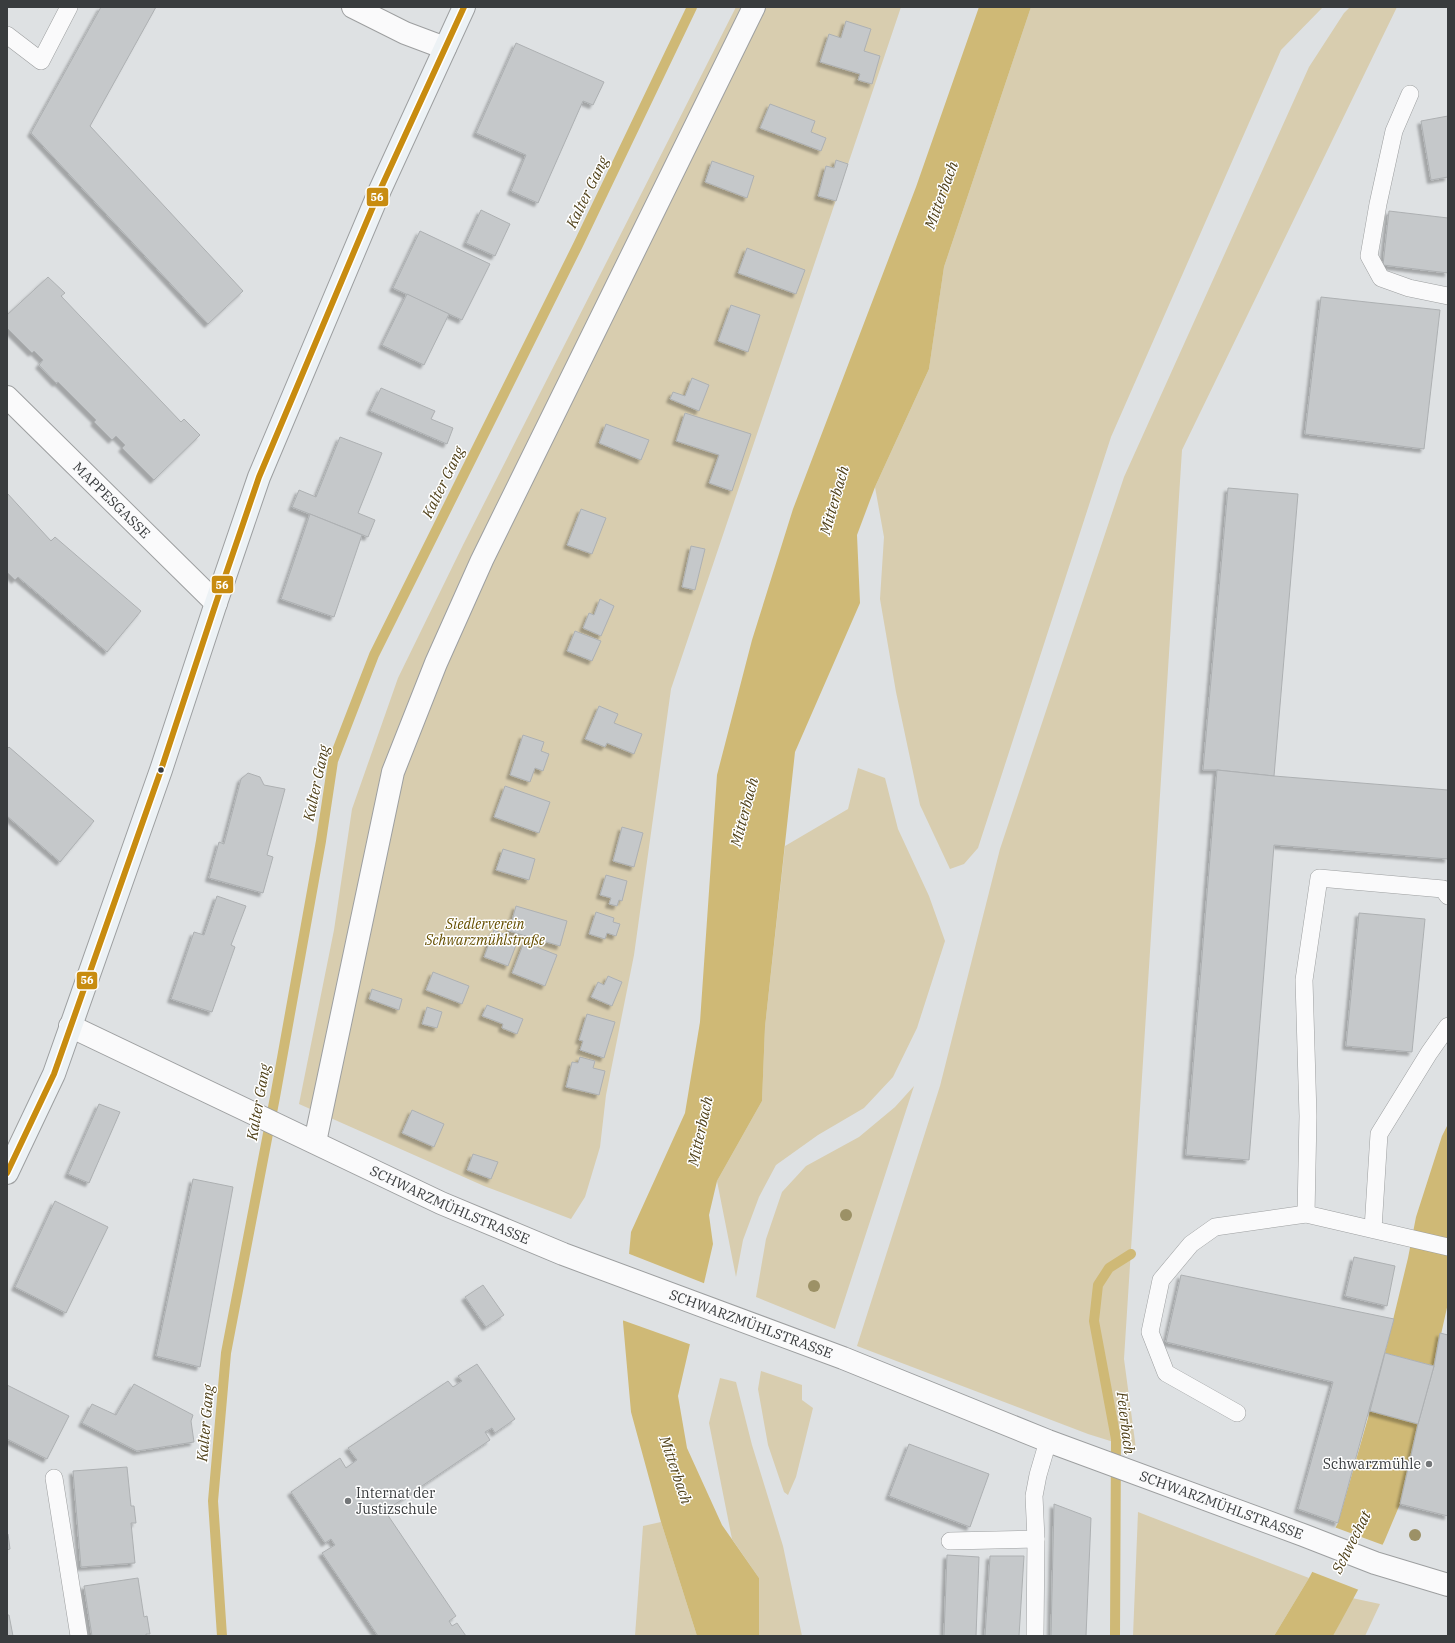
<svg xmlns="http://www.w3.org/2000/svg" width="1455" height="1643" font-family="'IBM Plex Serif',serif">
<defs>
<filter id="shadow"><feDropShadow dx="-3.5" dy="3.5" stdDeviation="1" flood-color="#0004"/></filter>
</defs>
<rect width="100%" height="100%" fill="#dee1e3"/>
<g fill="#d8cdaf">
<path d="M736,7H901L671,689L634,955L606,1095L600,1147L585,1197L571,1219L484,1186L299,1104L334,930L352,809L398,678L463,545Z"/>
<path d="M1031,7H1323L1281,50L1111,437L978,848L964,864L950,869L920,805L896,692L880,599L884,537L875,487L929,369L944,267Z"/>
<path d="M1350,7H1397L1182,450L1124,1359L1136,1449L1088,1434L857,1346L940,1086L1000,849L1124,477L1309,67L1344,13Z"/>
<path d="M858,768L885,778L898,829L929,896L945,941L917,1028L893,1077L864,1108L818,1135L776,1165L759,1197L743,1240L736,1277L717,1181L762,1101L765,1027L785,846L848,809Z"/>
<path d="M914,1086L835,1329L756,1297L766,1239L782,1192L806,1166L859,1137L895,1107Z"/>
<path d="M761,1371L802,1385V1400L813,1408L796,1477L788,1495L784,1492L768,1445L758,1389Z"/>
<path d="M720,1378L736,1382L752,1445L783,1546L802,1636H759V1578L732,1539L709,1423Z"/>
<path d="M1138,1512L1309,1578L1274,1636H1133Z"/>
<path d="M661,1522L697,1636H635L643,1526Z"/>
<path d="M1352,1598L1380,1604L1365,1636H1333Z"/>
</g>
<g fill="#cfb976">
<path d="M979,7H1031L944,267L929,369L875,487L857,535L860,603L795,752L765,1027L762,1101L717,1181L709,1215L713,1244L678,1396L687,1448L722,1525L759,1578V1636H697L661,1522L631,1412L623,1322L631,1232L685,1113L700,1022L717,775L752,640L793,509L916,187Z"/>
<path d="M1448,1124V1303L1434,1366L1385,1353L1408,1258L1416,1217L1442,1136Z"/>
<path d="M1370,1411L1418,1424L1400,1504L1384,1542L1333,1636H1274L1309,1578L1338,1523Z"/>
</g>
<g fill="#dee1e3">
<path d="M627,1253L706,1284L692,1345L622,1320Z"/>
<path d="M1334,1527L1383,1545L1378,1557L1359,1590L1310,1571Z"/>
</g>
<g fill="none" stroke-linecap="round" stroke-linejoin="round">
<g stroke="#cfb976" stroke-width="10">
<path d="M222,1636L213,1501L226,1353L275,1097L321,841L333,761L374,655L578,245L692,7"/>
<path d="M1115,1636L1116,1439L1094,1321L1098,1285L1109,1268L1131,1254"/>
</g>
</g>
<g fill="#c5c8ca" stroke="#adb0b2" filter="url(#shadow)">
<path d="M101,7H156L90,126L243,291L208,324L31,133Z"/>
<path d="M846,21L871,29L864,51L880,56L872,84L858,80L860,74L820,62L829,34L841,38Z"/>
<path d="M516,43L604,82L593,105L583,101L538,203L511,191L526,155L476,133Z"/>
<path d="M770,104L815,121L811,132L826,138L821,151L760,128Z"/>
<path d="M1448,116V177L1431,180L1421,121Z"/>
<path d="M836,160L848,164L836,201L818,196L826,166L834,168Z"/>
<path d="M712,161L754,176L747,198L705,182Z"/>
<path d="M481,210L510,224L495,256L466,243Z"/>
<path d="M1389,211L1448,218V273L1383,265Z"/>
<path d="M420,231L490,264L462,320L393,288Z"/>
<path d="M747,248L805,270L796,294L738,273Z"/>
<path d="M48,277L65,293L61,296L181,422L184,419L200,435L154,480L122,448L125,445L116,436L112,440L94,422L96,420L58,382L56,383L39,365L43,360L34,351L32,353L7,328V315Z"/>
<path d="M407,294L449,314L424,365L382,345Z"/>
<path d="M1321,297L1440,310L1424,449L1305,434Z"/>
<path d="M731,305L760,315L748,352L718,341Z"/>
<path d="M692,378L709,385L699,411L670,399L673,392L685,396Z"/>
<path d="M381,388L435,411L431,419L453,428L447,444L370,411Z"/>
<path d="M685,413L751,434L732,491L709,483L719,455L676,441Z"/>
<path d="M606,424L649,440L641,460L599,443Z"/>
<path d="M340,437L382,453L358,513L375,520L368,537L292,507L299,490L316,497Z"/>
<path d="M1228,488L1298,494L1274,776L1217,770H1203Z"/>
<path d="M7,493L51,541L55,537L141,611L107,652L18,577L15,580L7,572Z"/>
<path d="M581,509L606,518L592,554L567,545Z"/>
<path d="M310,514L362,535L334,617L281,599Z"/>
<path d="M691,546L705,549L695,590L682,587Z"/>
<path d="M600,599L614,606L601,636L583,628L589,613L594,615Z"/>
<path d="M575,631L601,641L592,661L567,651Z"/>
<path d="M599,706L618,714L614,723L642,734L634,754L607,743L605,747L585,739Z"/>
<path d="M523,735L544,742L541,751L549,754L543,771L535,768L530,782L510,775Z"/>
<path d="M9,747L94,821L60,862L7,816V749Z"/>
<path d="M1217,770L1274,776L1448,790V859L1274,845L1249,1160L1186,1155Z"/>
<path d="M248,773L260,777L264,785L285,789L267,855L273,857L263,893L209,878L219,842L224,844L241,779Z"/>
<path d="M505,786L550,802L539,833L494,817Z"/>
<path d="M622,827L643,833L634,867L613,861Z"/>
<path d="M503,849L535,859L529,880L496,870Z"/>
<path d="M606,875L627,881L622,901L619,900L617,906L609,904L611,898L600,895Z"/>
<path d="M217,896L246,906L231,945L235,947L212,1012L171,999L194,932L204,935Z"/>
<path d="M516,906L567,921L560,946L509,931Z"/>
<path d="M596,912L614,918L613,922L620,924L616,936L607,933L605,939L589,934Z"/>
<path d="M1359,913L1425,919L1412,1052L1346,1046Z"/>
<path d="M494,930L518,940L508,966L484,957Z"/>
<path d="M524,942L557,955L545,986L512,973Z"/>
<path d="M433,972L469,986L462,1004L426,990Z"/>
<path d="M608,976L622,982L612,1006L591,997L598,982L604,985Z"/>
<path d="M372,989L402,999L399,1010L369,999Z"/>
<path d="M487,1005L523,1019L517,1034L502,1028L503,1024L482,1016Z"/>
<path d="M427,1007L442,1012L437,1028L422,1024Z"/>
<path d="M587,1014L615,1022L604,1058L580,1050L583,1041L579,1040Z"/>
<path d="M580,1057L595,1061L593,1068L605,1071L599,1095L566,1087L572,1062L578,1063Z"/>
<path d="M99,1104L120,1112L89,1183L68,1174Z"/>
<path d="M412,1110L444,1124L434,1147L402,1133Z"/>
<path d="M473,1154L498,1162L491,1179L467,1170Z"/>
<path d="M193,1179L233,1187L200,1367L156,1356Z"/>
<path d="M55,1201L108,1227L66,1313L15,1287Z"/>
<path d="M1354,1257L1395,1266L1387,1306L1345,1296Z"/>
<path d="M1181,1275L1394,1319L1338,1523L1298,1509L1333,1382L1166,1342Z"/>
<path d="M483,1285L504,1315L486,1327L465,1297Z"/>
<path d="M1440,1333L1448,1335V1516L1400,1504L1418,1424L1434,1366Z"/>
<path d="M1385,1353L1434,1366L1418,1424L1370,1411Z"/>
<path d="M477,1364L515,1419L495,1433L492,1428L485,1432L490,1440L385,1511L456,1616L449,1621L452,1626L457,1623L466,1636H378L322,1553L335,1545L331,1539L325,1543L291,1492L340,1458L346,1468L357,1460L348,1448L448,1381L453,1387L462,1381L458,1376Z"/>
<path d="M134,1384L193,1415L191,1421L194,1442L137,1451L82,1423L92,1404L116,1415Z"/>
<path d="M7,1385L69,1416L47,1459L7,1439Z"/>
<path d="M909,1444L989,1474L970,1527L889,1496Z"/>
<path d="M127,1467L131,1506H134L136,1523H131L135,1563L81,1567L73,1471Z"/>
<path d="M1054,1504L1091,1518L1086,1636H1051Z"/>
<path d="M7,1534H8L10,1549L7,1550Z"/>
<path d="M947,1555L979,1557L976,1636H944Z"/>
<path d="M990,1556H1024L1019,1636H985Z"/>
<path d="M138,1578L144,1617L147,1616L150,1634H146V1636H92L84,1586Z"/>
<path d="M7,1615H9L13,1636H7Z"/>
</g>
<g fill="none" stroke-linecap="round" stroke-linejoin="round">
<defs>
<g id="service">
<path d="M7,35L41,61L69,7"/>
<path d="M1410,94L1394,131L1378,204L1369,256L1381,278L1409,288L1448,296"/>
<path d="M1306,1214L1308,1116L1304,980L1319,878L1443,889L1448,896"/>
<path d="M1373,1229L1379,1134L1429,1053L1448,1026"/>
<path d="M1237,1413L1166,1373L1150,1332L1161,1280L1191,1244L1215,1227L1306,1214L1448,1247"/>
<path d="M54,1478L79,1636"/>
<path d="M950,1541L1036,1539"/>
<path d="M1035,1636L1036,1539L1034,1496L1038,1475L1048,1441"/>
</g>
<g id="minor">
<path d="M353,7L405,33L445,48"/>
<path id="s1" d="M7,397L216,603"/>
<path d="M315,1142L393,772L436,663L482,560L754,7"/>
</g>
<g id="tertiary">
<path id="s2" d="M70,1026L441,1203L563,1254L843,1358L1048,1441L1303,1535L1375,1563L1448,1585"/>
</g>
<path id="secondary" d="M7,1173L54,1074L161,770L216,603L259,477L380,190L464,7"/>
</defs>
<use href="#service" stroke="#9d9fa0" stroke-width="18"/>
<use href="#minor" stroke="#9d9fa0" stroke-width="24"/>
<use href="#tertiary" stroke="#9d9fa0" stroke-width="24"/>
<use href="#secondary" stroke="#9d9fa0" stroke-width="24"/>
<use href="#service" stroke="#fafafb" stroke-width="17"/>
<use href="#minor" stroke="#fafafb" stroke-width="22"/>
<use href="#tertiary" stroke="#fafafb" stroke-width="22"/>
<use href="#secondary" stroke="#edf2f5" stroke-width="22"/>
<defs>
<path id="bus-1" d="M7,1173L54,1074L161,770L216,603L259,477L380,190L464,7"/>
</defs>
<use href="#bus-1" stroke="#fff" stroke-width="9"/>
<use href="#bus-1" stroke="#c88c10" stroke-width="6"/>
</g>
<g fill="#9c9166">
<circle cx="846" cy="1215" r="6"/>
<circle cx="814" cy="1286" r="6"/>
<circle cx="1415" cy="1535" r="6"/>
</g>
<circle fill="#393c3e" stroke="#fff" stroke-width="1.5" cx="161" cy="770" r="3.5"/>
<g fill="#737678" stroke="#fff" stroke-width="1.5">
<circle cx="1429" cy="1464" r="4"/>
<circle cx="348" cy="1501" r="4"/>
</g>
<g text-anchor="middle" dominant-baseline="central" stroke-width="3" stroke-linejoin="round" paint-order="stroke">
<g font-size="14" fill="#393c3e" stroke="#fff">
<text stroke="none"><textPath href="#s1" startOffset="147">MAPPESGASSE</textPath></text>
<text stroke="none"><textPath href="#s2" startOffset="420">SCHWARZMÜHLSTRASSE</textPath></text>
<text stroke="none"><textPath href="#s2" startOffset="744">SCHWARZMÜHLSTRASSE</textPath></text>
<text stroke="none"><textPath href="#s2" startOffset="1248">SCHWARZMÜHLSTRASSE</textPath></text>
</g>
<g font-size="14" font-style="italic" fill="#664f00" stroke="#fff">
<text x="485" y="924">Siedlerverein<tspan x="485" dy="16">Schwarzmühlstraße</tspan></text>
</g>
<g font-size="14" fill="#393c3e" stroke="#fff" text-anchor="end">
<text x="1421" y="1464">Schwarzmühle</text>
<text x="356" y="1493" text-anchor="start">Internat der<tspan x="356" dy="16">Justizschule</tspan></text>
</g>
<g font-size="15" font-style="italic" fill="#4e3f17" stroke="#fff">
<text transform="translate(587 192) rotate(-64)">Kalter Gang</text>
<text transform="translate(941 195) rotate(-70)">Mitterbach</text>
<text transform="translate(443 482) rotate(-64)">Kalter Gang</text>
<text transform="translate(834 500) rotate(-74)">Mitterbach</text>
<text transform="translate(316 783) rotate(-78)">Kalter Gang</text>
<text transform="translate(744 812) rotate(-75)">Mitterbach</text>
<text transform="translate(258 1102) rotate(-80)">Kalter Gang</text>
<text transform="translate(700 1131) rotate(-78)">Mitterbach</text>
<text transform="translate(205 1423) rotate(-85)">Kalter Gang</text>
<text transform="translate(1126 1423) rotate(83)">Feierbach</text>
<text transform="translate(676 1470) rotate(71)">Mitterbach</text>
<text transform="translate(1351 1542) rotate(-63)">Schwechat</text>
</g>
</g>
<g stroke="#fff" stroke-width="1.5">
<rect x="366" y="187" width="23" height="20" rx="4" fill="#c88c10"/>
<rect x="211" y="575" width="23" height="19" rx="4" fill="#c88c10"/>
<rect x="76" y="971" width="22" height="19" rx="4" fill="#c88c10"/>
</g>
<g font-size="11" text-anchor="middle" font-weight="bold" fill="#fff">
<text x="377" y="201">56</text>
<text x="222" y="589">56</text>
<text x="87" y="984">56</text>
</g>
<rect width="1455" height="1643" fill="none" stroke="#393c3e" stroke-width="16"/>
</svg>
